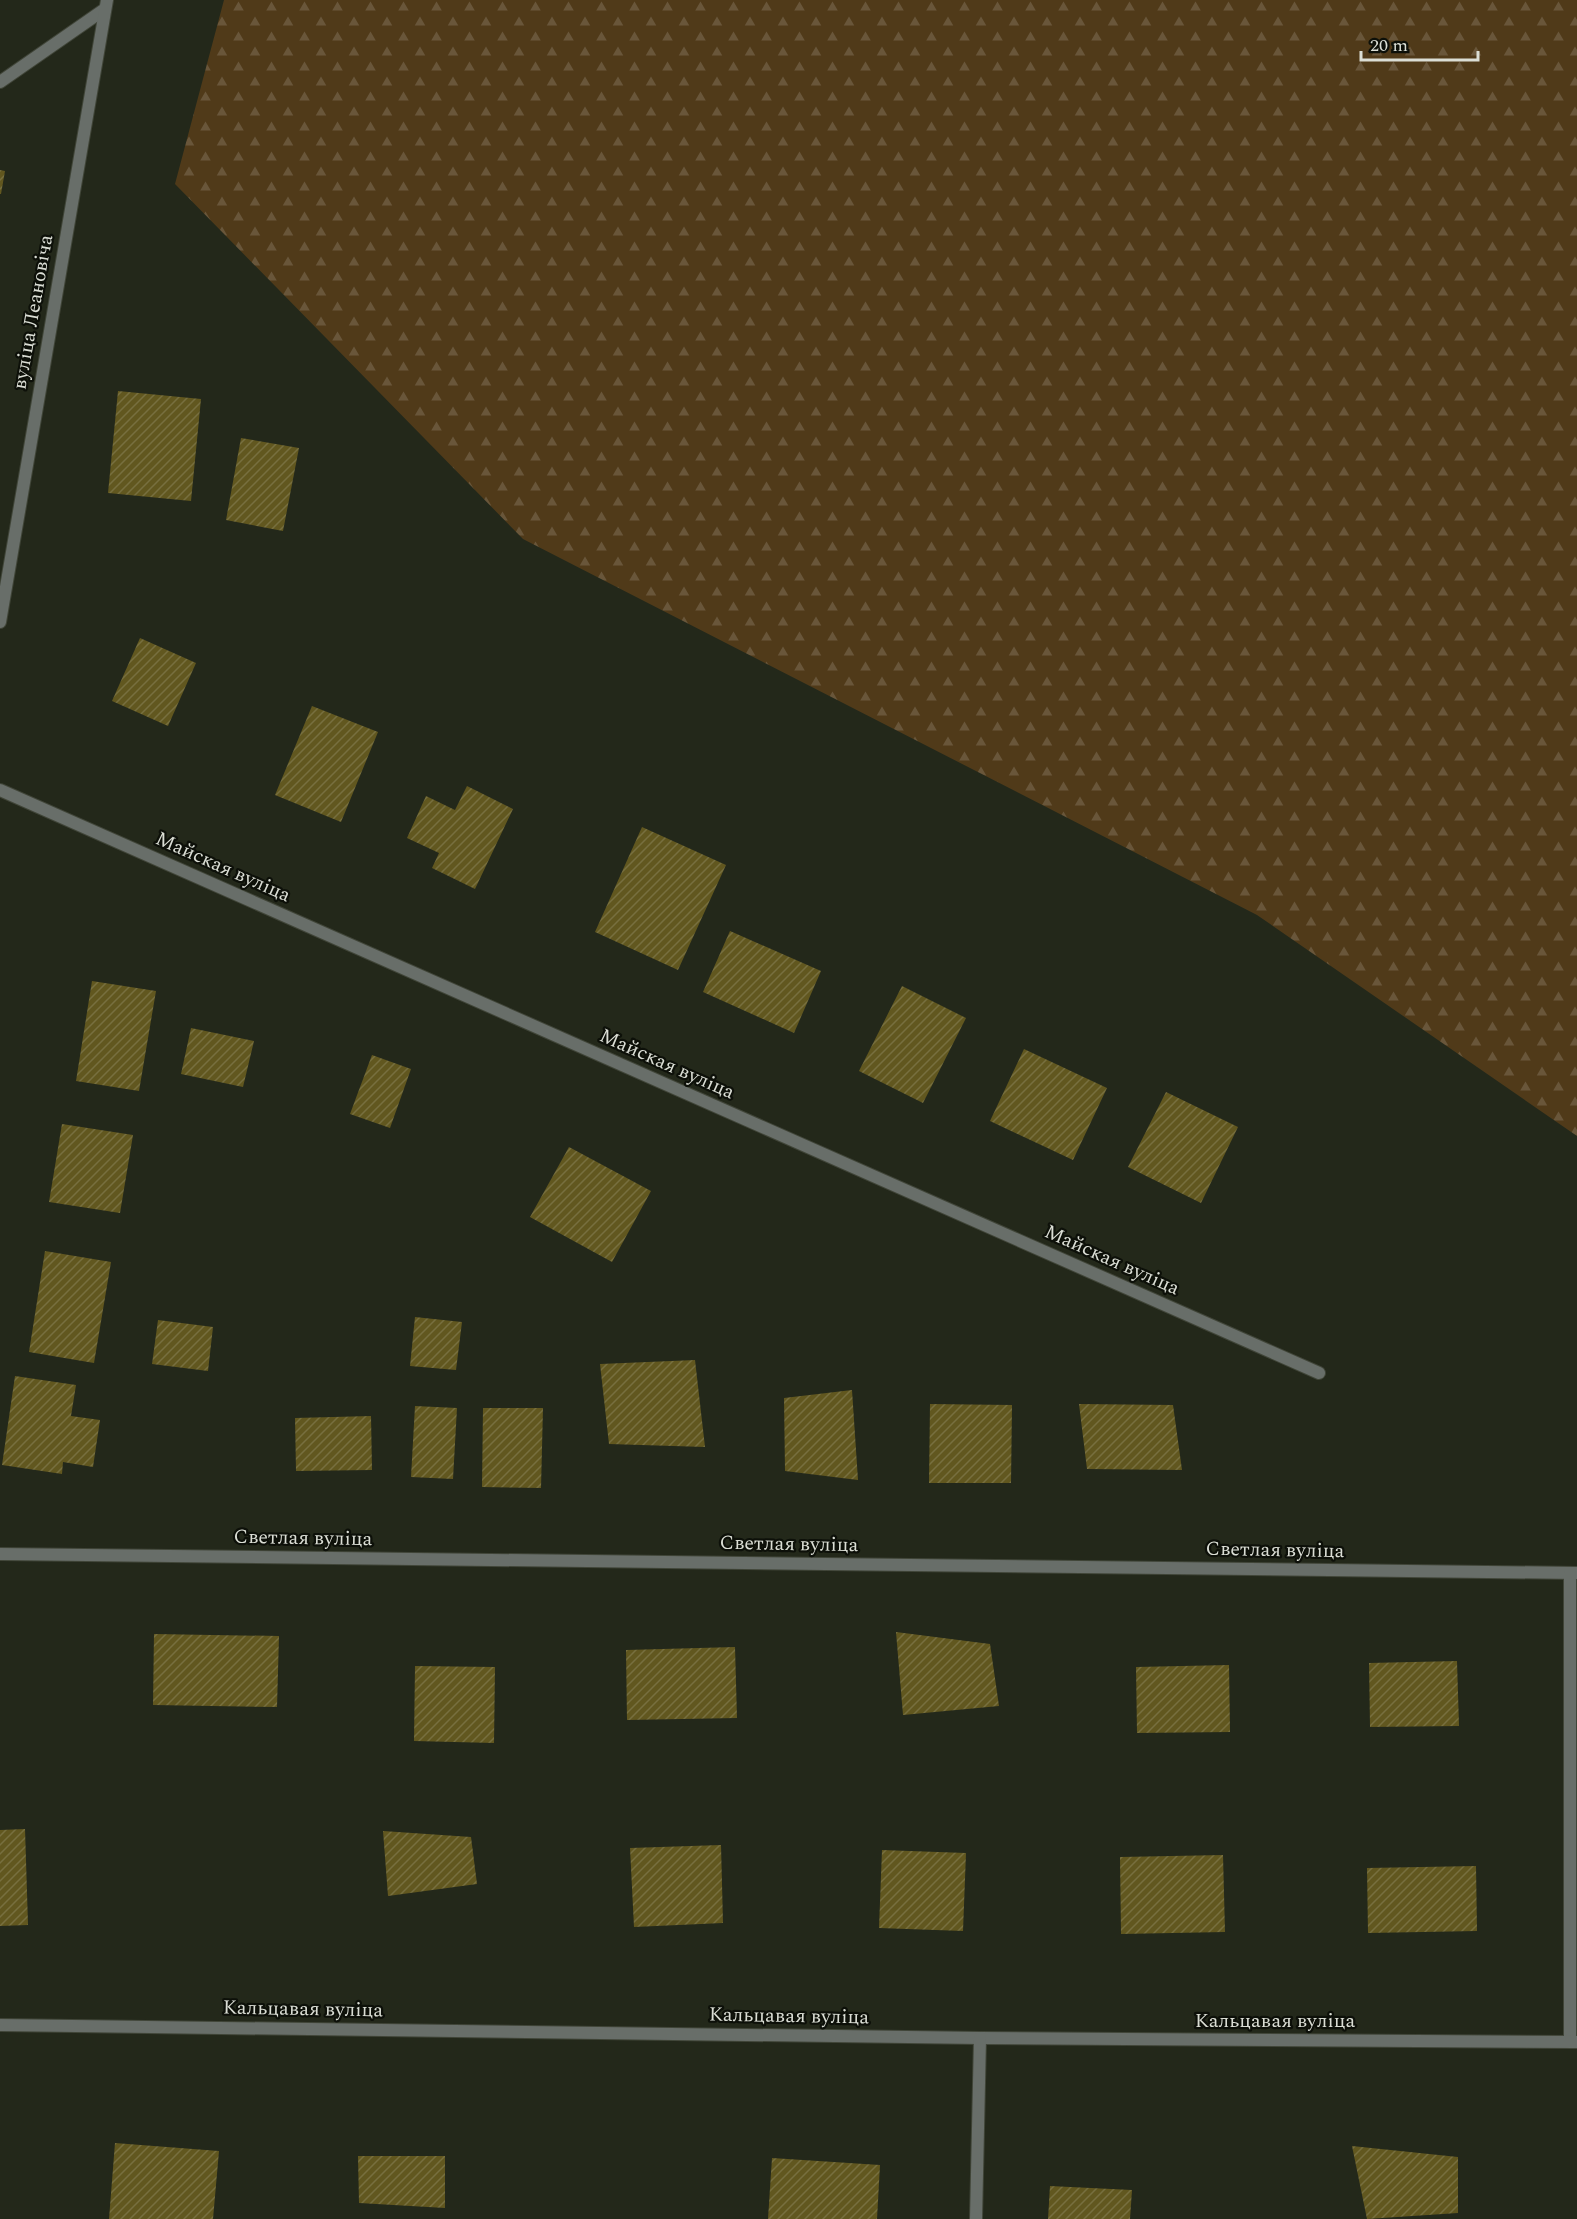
<svg xmlns="http://www.w3.org/2000/svg" width="1577" height="2219" font-family="Spectral,serif">
<defs>
<pattern id="forest-firs" width="22" height="20" patternUnits="userSpaceOnUse" patternTransform="scale(1.5)"><rect width="22" height="20" fill="#503a19"/><path d="M5 1l3.5 6h-7zM16 11l3.5 6h-7z" fill="#69563a"/></pattern>
<pattern id="building-hatch" width="6" height="6" patternUnits="userSpaceOnUse" patternTransform="scale(1.5)"><rect width="6" height="6" fill="#61571f"/><path d="M-1 1l2-2M0 6l6-6M5 7l2-2" fill="none" stroke="#776f3f"/></pattern>
</defs>
<rect width="100%" height="100%" fill="#23281a"/>
<path fill="url(#forest-firs)" d="M224,0H1577V1136L1257,915L523,539L175,184Z"/>
<g fill="url(#building-hatch)">
<path d="M0,170L5,171L1,194H0Z"/>
<path d="M118,391L201,399L191,501L108,493Z"/>
<path d="M241,438L299,448L283,531L226,520Z"/>
<path d="M140,638L196,663L168,726L112,701Z"/>
<path d="M312,706L378,732L341,822L275,795Z"/>
<path d="M467,786L513,809L475,889L432,868L439,853L407,838L426,796L455,810Z"/>
<path d="M642,827L726,865L678,970L595,932Z"/>
<path d="M730,931L821,971L794,1033L703,992Z"/>
<path d="M92,981L156,991L139,1091L76,1081Z"/>
<path d="M902,986L966,1018L923,1103L859,1071Z"/>
<path d="M191,1028L254,1041L243,1087L181,1074Z"/>
<path d="M1024,1049L1107,1088L1073,1160L990,1121Z"/>
<path d="M372,1055L411,1069L390,1128L350,1114Z"/>
<path d="M1166,1092L1238,1127L1201,1203L1128,1167Z"/>
<path d="M62,1124L133,1135L120,1213L49,1202Z"/>
<path d="M569,1147L651,1191L612,1262L530,1217Z"/>
<path d="M45,1251L111,1262L94,1363L29,1352Z"/>
<path d="M415,1317L462,1322L456,1370L410,1366Z"/>
<path d="M158,1320L213,1327L208,1371L152,1364Z"/>
<path d="M695,1360L705,1447L609,1444L600,1364Z"/>
<path d="M15,1376L76,1385L71,1416L100,1420L93,1467L63,1462L62,1474L2,1465Z"/>
<path d="M852,1390L858,1480L785,1471L784,1398Z"/>
<path d="M930,1404L1012,1405L1011,1483H929Z"/>
<path d="M1079,1404L1173,1405L1182,1470L1087,1469Z"/>
<path d="M415,1406L457,1408L453,1479L411,1477Z"/>
<path d="M483,1408H543L541,1488L482,1487Z"/>
<path d="M371,1416L372,1470L296,1471L295,1418Z"/>
<path d="M896,1632L990,1644L999,1706L903,1715Z"/>
<path d="M154,1634L279,1636L277,1707L153,1705Z"/>
<path d="M735,1647L737,1718L627,1720L626,1650Z"/>
<path d="M1457,1661L1459,1726L1370,1727L1369,1663Z"/>
<path d="M1229,1665L1230,1732L1137,1733L1136,1667Z"/>
<path d="M415,1666L495,1667L494,1743L414,1741Z"/>
<path d="M25,1829L28,1925L0,1926V1830Z"/>
<path d="M383,1831L471,1837L477,1884L388,1896Z"/>
<path d="M721,1845L723,1923L634,1927L630,1848Z"/>
<path d="M882,1850L966,1853L963,1931L879,1928Z"/>
<path d="M1223,1855L1225,1932L1121,1934L1120,1857Z"/>
<path d="M1476,1866L1477,1931L1368,1933L1367,1868Z"/>
<path d="M115,2143L219,2151L213,2219H109Z"/>
<path d="M1352,2146L1458,2157V2213L1367,2219Z"/>
<path d="M358,2156H445V2208L359,2203Z"/>
<path d="M772,2158L880,2165L877,2219H768Z"/>
<path d="M1050,2186L1132,2190L1130,2219H1048Z"/>
</g>
<g fill="none" stroke-linecap="round" stroke-linejoin="round">
<defs>
<g id="street">
<path d="M0,82L105,9"/>
<path d="M0,622L107,0"/>
<path d="M0,790L1319,1373"/>
<path d="M0,1554L1577,1573"/>
<path d="M1570,1573V2042"/>
<path d="M0,2025L980,2038L1577,2042"/>
<path d="M976,2219L980,2038"/>
</g>
</defs>
<use href="#street" stroke="#404538" stroke-width="14"/>
<use href="#street" stroke="#686e69" stroke-width="12"/>
</g>
<g text-anchor="middle" dominant-baseline="central" stroke-width="4.5" stroke-linejoin="round" paint-order="stroke">
<g font-size="20" fill="#dbded5" stroke="#0d1009">
<text transform="translate(33 312) rotate(-80)">вуліца Леановіча</text>
<text transform="translate(223 867) rotate(24)">Майская вуліца</text>
<text transform="translate(667 1064) rotate(24)">Майская вуліца</text>
<text transform="translate(1112 1260) rotate(24)">Майская вуліца</text>
<text transform="translate(303 1538) rotate(1)">Светлая вуліца</text>
<text transform="translate(789 1544) rotate(1)">Светлая вуліца</text>
<text transform="translate(1275 1550) rotate(1)">Светлая вуліца</text>
<text transform="translate(303 2009) rotate(1)">Кальцавая вуліца</text>
<text transform="translate(789 2016) rotate(1)">Кальцавая вуліца</text>
<text x="1275" y="2021">Кальцавая вуліца</text>
</g>
</g>
<path d="M1361 51v9h117v-9" fill="none" stroke="#dbded5" stroke-width="3"/>
<text x="1370" y="51" font-size="18" fill="#dbded5" stroke="#0d1009" stroke-width="4.5" paint-order="stroke">20 m</text>
</svg>
